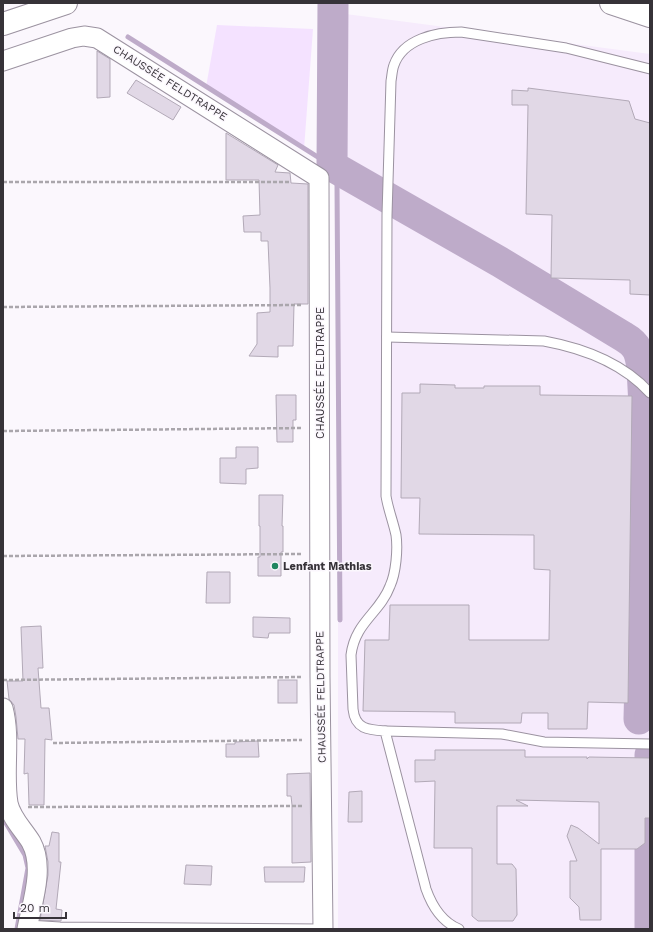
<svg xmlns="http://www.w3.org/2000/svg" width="653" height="932" font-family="'Work Sans',sans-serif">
<rect width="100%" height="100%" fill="#fbf7fd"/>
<path fill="#f6ebfc" d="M338,13L650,54V929H338Z"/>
<path fill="#f4e2ff" d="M217,25L313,29L304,149L206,87Z"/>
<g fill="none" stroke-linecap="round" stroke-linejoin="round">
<g stroke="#beabc9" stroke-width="5">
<path d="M128,37L332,166L337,184L340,620"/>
<path d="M3,818L25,855L28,868L17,929"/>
</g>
<g stroke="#beabc9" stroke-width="31">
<path d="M333,3L332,166L500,262L624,337C638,345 640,353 642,368L646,445L639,719"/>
<path d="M650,929V755"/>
</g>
</g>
<g fill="#e1d8e6" stroke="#b2a9b7">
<path d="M97,51L110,59V97L97,98Z"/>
<path d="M136,80L181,107L173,120L127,93Z"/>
<path d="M528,88L629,101L635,119L650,123V295L630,294V280L551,278L552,215L526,214L528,105H512V90L528,91Z"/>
<path d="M226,133L278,165L275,172L290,173L291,183L308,184V304H294L293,346H278V357L249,356L257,344V313L270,312V288L268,241H261V232H244L243,216L260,215L259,180H226Z"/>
<path d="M420,384L455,385V388H484V386H540V395L632,396L628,703L588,702L587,729H548V713H522L521,723H455V712L363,711L365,640H389L390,605H469V640H549L550,570L534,569V535L419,534L420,498H401L402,393H420Z"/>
<path d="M276,395H296V420H293V442H277Z"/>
<path d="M236,447H258V468L246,469V484L220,483V458H236Z"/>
<path d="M259,495H283L282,526H283V552H281V576H258V557H260V526H259Z"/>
<path d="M207,572H230V603H206Z"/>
<path d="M253,617L290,618V633H269L268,638L253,637Z"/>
<path d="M41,626L43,668H38L41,708H49L52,740L45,739L44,805H29L28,773L24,774L25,739H18L16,717L14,705L9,699L7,681H23L21,627Z"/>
<rect x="278" y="680" width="19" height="23"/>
<path d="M258,741L259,757H226V744H235V742Z"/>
<path d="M435,750H525V757H587V759L589,757L650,758V818H645V843L637,849H601V920H580L579,907L570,898V861H577L567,836L571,825L578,828L599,844V802L516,800L528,806H497V864H512L516,869L517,915L513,921H478L472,916V848H434L435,781L415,782V760H435Z"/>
<path d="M310,773L311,862L292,863V805L291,796H287V774Z"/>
<path d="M362,791V822H348L349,792Z"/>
<path d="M52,832L59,833V862H61L56,909L62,910L61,921L40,920L48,875V862L45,846H49Z"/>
<path d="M186,865L212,866L211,885L184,884Z"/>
<path d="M264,867H305L304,882H265Z"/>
</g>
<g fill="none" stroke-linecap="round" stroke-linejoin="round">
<defs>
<g id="lane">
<path d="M387,337L544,341C582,348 623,363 650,393"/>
<path d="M385,731L502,734L544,742L650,744"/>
<path d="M28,925L60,927L323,929"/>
<path d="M459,929C442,922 432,906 426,889L385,731C368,730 355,729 353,709L351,655C355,622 380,613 390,586C396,573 398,549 396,535C393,521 388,509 386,496L387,215L391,81C392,76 392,70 394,65C403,39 436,32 461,32L566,48L650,69"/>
</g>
<g id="street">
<path d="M3,61L72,38L84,36L97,38L319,178L320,677L323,929"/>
<path d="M3,708C11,738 3,772 8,803C11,818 23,829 31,842C45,867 32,903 27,929"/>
</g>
<g id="secondary">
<path d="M611,3L650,16"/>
<path d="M3,24L66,3"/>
</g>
</defs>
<use href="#lane" stroke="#9b92a0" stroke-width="11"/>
<use href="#street" stroke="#9b92a0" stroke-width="21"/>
<use href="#secondary" stroke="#9b92a0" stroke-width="24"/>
<g stroke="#aaa6ac" stroke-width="2.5" stroke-dasharray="4 2" stroke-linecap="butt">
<path d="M3,182H290"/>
<path d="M3,307L301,305"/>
<path d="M3,431L303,428"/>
<path d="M3,556L302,554"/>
<path d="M3,680L302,677"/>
<path d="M53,743L302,740"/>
<path d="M28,807L303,806"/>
</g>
<use href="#lane" stroke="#fff" stroke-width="9"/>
<use href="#street" stroke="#fff" stroke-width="19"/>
<use href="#secondary" stroke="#fff" stroke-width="22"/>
</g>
<circle fill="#208660" stroke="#fbf7fd" stroke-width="1.5" cx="275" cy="566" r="4"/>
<g text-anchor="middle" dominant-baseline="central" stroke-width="3" stroke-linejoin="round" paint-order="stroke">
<g font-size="11" fill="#363238" stroke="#fbf7fd">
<text transform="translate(170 83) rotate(32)">CHAUSSÉE FELDTRAPPE</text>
<text transform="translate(320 373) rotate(-90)">CHAUSSÉE FELDTRAPPE</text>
<text transform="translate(321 697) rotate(-91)">CHAUSSÉE FELDTRAPPE</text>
</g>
<g font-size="11" font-weight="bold" fill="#363238" stroke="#fbf7fd" text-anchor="start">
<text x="283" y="566">Lenfant Mathias</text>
</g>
</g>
<rect width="653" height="932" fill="none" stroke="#363238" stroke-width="8"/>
<path d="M14 912v6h52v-6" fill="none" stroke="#363238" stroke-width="2"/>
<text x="20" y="912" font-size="12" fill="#363238" stroke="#fbf7fd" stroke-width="3" paint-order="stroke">20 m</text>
</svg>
